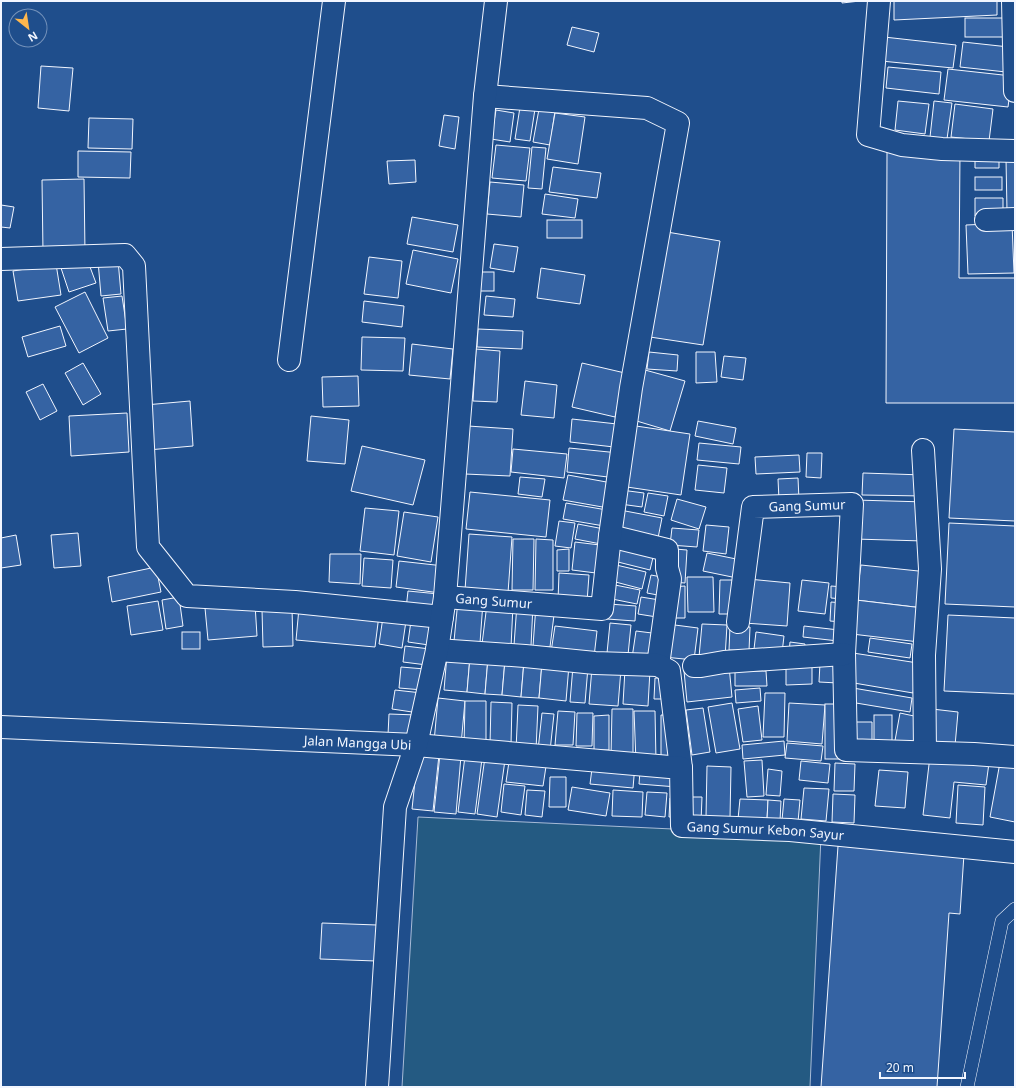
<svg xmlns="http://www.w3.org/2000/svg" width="1016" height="1088" font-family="'Noto Sans',sans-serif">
<rect width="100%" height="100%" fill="#1f4e8c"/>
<path fill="#245a82" stroke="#a8bbd7" d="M418,817L821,836L810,1087H402Z"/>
<g fill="#3563a3" stroke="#f2f6ff">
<path d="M842,1H860L842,3Z"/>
<path d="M894,1H997V15L894,20Z"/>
<rect x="965" y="18" width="41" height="19"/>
<path d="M572,27L599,33L594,52L567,45Z"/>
<path d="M884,37L956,45L953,68L881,61Z"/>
<path d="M963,42L1009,47L1006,72L960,67Z"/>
<path d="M41,66L73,68L69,111L38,108Z"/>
<path d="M888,67L941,72L939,94L886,88Z"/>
<path d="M948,69L1012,76L1008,107L944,100Z"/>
<path d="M898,101L929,104L925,134L895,130Z"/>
<path d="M934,101L952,103L947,139L930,137Z"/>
<path d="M955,104L993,109L989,141L951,137Z"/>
<path d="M520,107L535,109L530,141L515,139Z"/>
<path d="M539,109L555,111L550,145L533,142Z"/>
<path d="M496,110L514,113L510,142L491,139Z"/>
<path d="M555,113L585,117L578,164L547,159Z"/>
<path d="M444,115L459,117L455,149L439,146Z"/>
<path d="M89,118L133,119L132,149L88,148Z"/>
<path d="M496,145L530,148L526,181L492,178Z"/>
<path d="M532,147L546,148L542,189L528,188Z"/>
<path d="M78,151L131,152L130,178L78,177Z"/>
<path d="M887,151H960L959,278H1015V403H886Z"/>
<path d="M999,152V168H975V153Z"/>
<path d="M1006,159H1015V211H1007Z"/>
<path d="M415,160L416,182L389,184L387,161Z"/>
<path d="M553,167L601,173L597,198L549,192Z"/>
<rect x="975" y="177" width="27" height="13"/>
<path d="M84,179L85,253H43L42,180Z"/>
<path d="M490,182L524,185L521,217L487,214Z"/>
<path d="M545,194L578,199L575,218L542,214Z"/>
<path d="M975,198H1003V215L975,216Z"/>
<path d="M1,205L14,207L10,228L1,227Z"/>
<path d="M412,217L458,225L453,252L407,244Z"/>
<rect x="547" y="220" width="35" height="18"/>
<path d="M1012,223L1014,273L968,274L966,225Z"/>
<path d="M667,232L720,241L703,345L650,337Z"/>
<path d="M494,244L518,247L514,272L490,268Z"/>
<path d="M413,250L458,259L451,293L406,284Z"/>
<path d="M369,257L402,261L398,298L364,294Z"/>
<path d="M87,259L96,283L69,292L61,268Z"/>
<path d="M118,260L121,294L101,296L98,261Z"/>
<path d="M56,264L61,295L18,301L13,271Z"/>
<path d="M541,268L585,275L580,304L537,298Z"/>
<rect x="479" y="272" width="15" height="19"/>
<path d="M85,292L108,338L79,353L55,307Z"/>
<path d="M122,296L127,329L108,331L103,298Z"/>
<path d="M486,296L515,299L513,317L484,315Z"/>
<path d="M364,301L404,306L402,327L362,322Z"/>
<path d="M60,326L66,346L28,357L22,337Z"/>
<path d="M478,329L523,331L522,349L477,347Z"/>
<path d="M362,337L405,338L403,371L361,370Z"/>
<path d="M412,344L453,349L450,379L409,375Z"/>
<path d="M476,349L500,351L497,402L473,401Z"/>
<path d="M649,352L678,355L677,371L647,369Z"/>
<path d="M696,352H715L717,382L696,383Z"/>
<path d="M724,356L746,358L743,380L721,377Z"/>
<path d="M83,363L101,394L83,405L65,373Z"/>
<path d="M582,363L625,373L615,417L572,407Z"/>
<path d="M645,370L685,381L670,431L630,419Z"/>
<path d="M358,376L359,406L323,407L322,377Z"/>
<path d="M525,381L557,385L554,418L521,415Z"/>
<path d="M43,384L57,411L40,420L26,392Z"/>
<path d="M190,401L193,446L148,450L145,405Z"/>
<path d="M127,413L129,452L71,456L69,416Z"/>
<path d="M311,416L349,420L345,464L307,461Z"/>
<path d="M572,419L617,424L614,447L570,442Z"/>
<path d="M698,421L736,428L733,444L695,436Z"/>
<path d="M468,426L513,429L510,476L465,474Z"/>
<path d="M636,426L690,434L681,495L627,487Z"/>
<path d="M954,429L1015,432V521L949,518Z"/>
<path d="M699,443L741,447L739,464L697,460Z"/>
<path d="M362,446L425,460L413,505L351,491Z"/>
<path d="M569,448L619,453L616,478L567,472Z"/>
<path d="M513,449L567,454L564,478L511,472Z"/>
<path d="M807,453H822L821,478L806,477Z"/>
<path d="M799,455L800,472L756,474L755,457Z"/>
<path d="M698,465L727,468L724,493L695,490Z"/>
<path d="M863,473L924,475V496L862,495Z"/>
<path d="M568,475L612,483L608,508L563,500Z"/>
<path d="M520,477L545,479L542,497L518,494Z"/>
<path d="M798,478L799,500H779L778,479Z"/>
<path d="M621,490L644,493L642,507L620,504Z"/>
<path d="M470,492L550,500L546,537L466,529Z"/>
<path d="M648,493L668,496L664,516L644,512Z"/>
<path d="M677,499L706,507L699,529L671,520Z"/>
<path d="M855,500L926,502L924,541L854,539Z"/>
<path d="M566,503L607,510L604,526L563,519Z"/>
<path d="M365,508L399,511L394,555L360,551Z"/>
<path d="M620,510L662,518L657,543L615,535Z"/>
<path d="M404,512L438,517L431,562L397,556Z"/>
<path d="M559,521L575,523L571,548L555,546Z"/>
<path d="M949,523L1015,526V607L945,604Z"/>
<path d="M578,524L604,529L601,544L575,539Z"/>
<path d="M706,525L729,527L726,554L703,551Z"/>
<path d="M672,528L699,530L697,547L670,545Z"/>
<path d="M78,533L81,566L54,568L51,535Z"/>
<path d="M469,534L512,537L508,593L465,590Z"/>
<path d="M16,535L21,565L1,568V538Z"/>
<path d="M513,539H534L533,590H512Z"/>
<path d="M536,539L553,540V590H535Z"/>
<path d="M616,539L655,549L650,570L610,560Z"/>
<path d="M575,542L600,545L596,573L572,570Z"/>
<path d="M569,549V571H557V550Z"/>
<path d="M675,549L687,550L685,583L672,582Z"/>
<path d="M707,553L741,560L737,578L703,571Z"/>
<path d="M330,554H361L360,584L329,582Z"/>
<path d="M364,558L393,560L391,588L362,586Z"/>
<path d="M399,561L444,566L440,593L396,587Z"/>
<path d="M612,564L646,572L642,589L608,580Z"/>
<path d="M861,565L928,572L923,608L856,600Z"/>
<path d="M156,567L161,592L112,602L108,577Z"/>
<path d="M559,573L589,575L587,602L558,601Z"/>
<path d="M651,575L667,578L663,596L647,593Z"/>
<path d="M687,577H713L714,612H688Z"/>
<path d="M748,579L790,583L787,626L744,623Z"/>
<path d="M720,580H737V614H719Z"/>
<path d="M802,580L829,583L825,614L798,611Z"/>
<path d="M610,584L640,590L637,604L607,598Z"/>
<path d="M685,586V618H672L671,587Z"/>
<path d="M831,586L844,587L843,599L831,598Z"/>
<path d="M408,591L439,594L437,613L406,609Z"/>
<path d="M179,597L183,626L166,629L162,600Z"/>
<path d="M641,597L666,601L663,618L638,614Z"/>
<path d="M458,600L483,602L480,643L454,641Z"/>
<path d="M856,600L923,608L919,642L852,634Z"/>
<path d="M158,601L163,630L131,635L127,606Z"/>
<path d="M831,602L843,603L842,622L830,621Z"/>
<path d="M255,604L257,636L208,640L205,608Z"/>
<path d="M487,604L513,605L511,647L482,644Z"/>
<path d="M517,604L533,605L531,646L514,645Z"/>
<path d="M609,604L636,606L635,621L607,619Z"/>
<path d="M536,605L555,607L550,647L533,646Z"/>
<path d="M292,608L293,646L263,647L262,610Z"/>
<path d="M299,608L379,615L375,647L296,640Z"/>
<path d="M948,615L1015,618V694L944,691Z"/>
<path d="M383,617L406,621L402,648L379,644Z"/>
<path d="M411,621L432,624L429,645L408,642Z"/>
<path d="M610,623L631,625L628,655L607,653Z"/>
<path d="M667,624L698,628L694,660L664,657Z"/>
<path d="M702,624L727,625L725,658L699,657Z"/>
<path d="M555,626L597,631L594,657L551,652Z"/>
<path d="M730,626L750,627L749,651L729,650Z"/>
<path d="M804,626L839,630L838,641L803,637Z"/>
<path d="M636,631L660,634L656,661L632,658Z"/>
<rect x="182" y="632" width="18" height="17"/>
<path d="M756,632L784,636L782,653L754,649Z"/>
<path d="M870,638L912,644L910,658L868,652Z"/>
<path d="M790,642L805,644L804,655L789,653Z"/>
<path d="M405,646L430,649L427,665L403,662Z"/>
<path d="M853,653L918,663L913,693L848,682Z"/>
<path d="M447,655L470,657L467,692L444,690Z"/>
<path d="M470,657L488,658L485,694L467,692Z"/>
<path d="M488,658L505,660L502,695L485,694Z"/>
<path d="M505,660L524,661L521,697L502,695Z"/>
<path d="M524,661L542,663L539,698L521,697Z"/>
<path d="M542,663L569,665L566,701L539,698Z"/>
<path d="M820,663L839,664L838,683L819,682Z"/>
<path d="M812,664V684L786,685V665Z"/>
<path d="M573,666L588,667L585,703L570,702Z"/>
<path d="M729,666L732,697L687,702L684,671Z"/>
<path d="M401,667L425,669L423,690L399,688Z"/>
<path d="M592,667L621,669L618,706L589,704Z"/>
<path d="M625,669L650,670L648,706L623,704Z"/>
<path d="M735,671H766L767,686H735Z"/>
<path d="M655,678H668V699H654Z"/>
<path d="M760,688L761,701L736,703L735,690Z"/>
<path d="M853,688L912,698L910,712L850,702Z"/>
<path d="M395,690L422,693L419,713L392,709Z"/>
<path d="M765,693H785L784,737H763Z"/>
<path d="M438,698L465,701L461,745L434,742Z"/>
<path d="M465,701H486V745H464Z"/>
<path d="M491,702L512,703L511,745H490Z"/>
<path d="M732,703L740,749L716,753L708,707Z"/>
<path d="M789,703L825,705L822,744L787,741Z"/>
<rect x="825" y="704" width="18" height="55"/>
<path d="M518,705L538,706L536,750H516Z"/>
<path d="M758,706L762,740L743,742L738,709Z"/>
<path d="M703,708L710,752L692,755L686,710Z"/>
<path d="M612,709H633V756H611Z"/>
<path d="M932,709L958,712L955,746L929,744Z"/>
<path d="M558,711L575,712L573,745H555Z"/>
<path d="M634,711H655L656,761L636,762Z"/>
<path d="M542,713L554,714L550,751L538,750Z"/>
<path d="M577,713H593L592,746H576Z"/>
<path d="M900,713L928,719L921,752L894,746Z"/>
<path d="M389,714L417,715V736L388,735Z"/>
<path d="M609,715V750H594V716Z"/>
<path d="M661,715H673L672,760H661Z"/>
<rect x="874" y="715" width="18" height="32"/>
<path d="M853,722H872V745L852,744Z"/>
<path d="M784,741L785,755L743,759L742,745Z"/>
<path d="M787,743L823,746L821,761L785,758Z"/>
<path d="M418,753L439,755L433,811L412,809Z"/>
<path d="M440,754L461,756L456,814L434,812Z"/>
<path d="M510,755L547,760L543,786L506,782Z"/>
<path d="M465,756L482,759L475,814L458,812Z"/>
<path d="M930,756L989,763L986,785L954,782L950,818L923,815Z"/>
<path d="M485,757L505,760L497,817L477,814Z"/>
<path d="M1001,757L1015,760V822L990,817Z"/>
<path d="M762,760L764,796L747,797L744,761Z"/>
<path d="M593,761L635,765L633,788L590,784Z"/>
<path d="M801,761L830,764L828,783L799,780Z"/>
<path d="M835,763L855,764L854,791H834Z"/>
<path d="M707,766L731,767L730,818L706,817Z"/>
<path d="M768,769L782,771L780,796L766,795Z"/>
<path d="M879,770L908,772L905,808L875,806Z"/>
<path d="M640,771L679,773L677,787L639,784Z"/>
<path d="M550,777H566V807H549Z"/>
<path d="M504,784L525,786L521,815L501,812Z"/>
<path d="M958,785L985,787L983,825L956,823Z"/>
<path d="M572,787L610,793L606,816L568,810Z"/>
<path d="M804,788L829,789L826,821L801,819Z"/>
<path d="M527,790L545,791L542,817L525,815Z"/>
<path d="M613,790L643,792L642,817L612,816Z"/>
<path d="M647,792L667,793L665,817L645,815Z"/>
<path d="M833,794L855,795L854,823L832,822Z"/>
<path d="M689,797H702L701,822H688Z"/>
<path d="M670,798H679L678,817H669Z"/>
<path d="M740,799L768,800L767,820L738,819Z"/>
<path d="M784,799L800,800L798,822L782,820Z"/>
<path d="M768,800L781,801L780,821L767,820Z"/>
<path d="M838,846L964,854L960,914L949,913L937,1087H821Z"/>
<path d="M322,923L377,925L376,961L320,959Z"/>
</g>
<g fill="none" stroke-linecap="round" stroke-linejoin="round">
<defs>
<path id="lane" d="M967,1087L1002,921L1015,909"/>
<g id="street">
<path d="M879,1L868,135L902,145L942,149L1015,151"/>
<path d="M1013,1L1015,91"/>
<path d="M986,220L1015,219"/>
<path d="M1,259L125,255L134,266L148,547L187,596L295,602L442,617"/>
<path d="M289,360L334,1"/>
<path d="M923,450L930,569L924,655L925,752"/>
<path d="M610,536L667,550V568L670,579L658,665"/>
<path id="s1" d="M445,597L602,609L610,536L631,388L678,123L647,108L485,96"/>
<path id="s2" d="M738,622L753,507L852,504L844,654L846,750L974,754L1015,757"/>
<path d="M437,650L525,656L595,663L658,665L669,671L681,768"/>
<path d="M694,666H701L724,662L844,654"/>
<path id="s3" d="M1,727L416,745L681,768L682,826L790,830L1015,852"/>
<path d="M377,1087L395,807L416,745L437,650L445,597L485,96L496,1"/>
</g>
</defs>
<use href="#lane" stroke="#f2f6ff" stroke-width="14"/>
<use href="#street" stroke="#f2f6ff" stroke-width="24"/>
<use href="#lane" stroke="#1f4e8c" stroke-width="13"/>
<use href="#street" stroke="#1f4e8c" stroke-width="22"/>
</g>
<g text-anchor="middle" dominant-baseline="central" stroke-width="3" stroke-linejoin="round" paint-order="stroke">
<g font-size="13" fill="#f2f6ff" stroke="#1f4e8c">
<text stroke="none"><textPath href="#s2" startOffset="170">Gang Sumur</textPath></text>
<text stroke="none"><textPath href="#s1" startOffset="49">Gang Sumur</textPath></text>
<text stroke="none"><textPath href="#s3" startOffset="357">Jalan Mangga Ubi</textPath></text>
<text stroke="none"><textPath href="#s3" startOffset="823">Gang Sumur Kebon Sayur</textPath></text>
</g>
</g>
<rect width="1016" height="1088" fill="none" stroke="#f2f6ff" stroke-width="4"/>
<g transform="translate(28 28) rotate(150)"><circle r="19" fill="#1f4e8c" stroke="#7391ba"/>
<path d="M0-3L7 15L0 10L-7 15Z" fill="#ffb74d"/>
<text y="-6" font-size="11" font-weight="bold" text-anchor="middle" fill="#f2f6ff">N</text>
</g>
<path d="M880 1072v6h85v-6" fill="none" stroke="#f2f6ff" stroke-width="2"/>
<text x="886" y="1072" font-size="12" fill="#f2f6ff" stroke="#1f4e8c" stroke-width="3" paint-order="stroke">20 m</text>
</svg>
